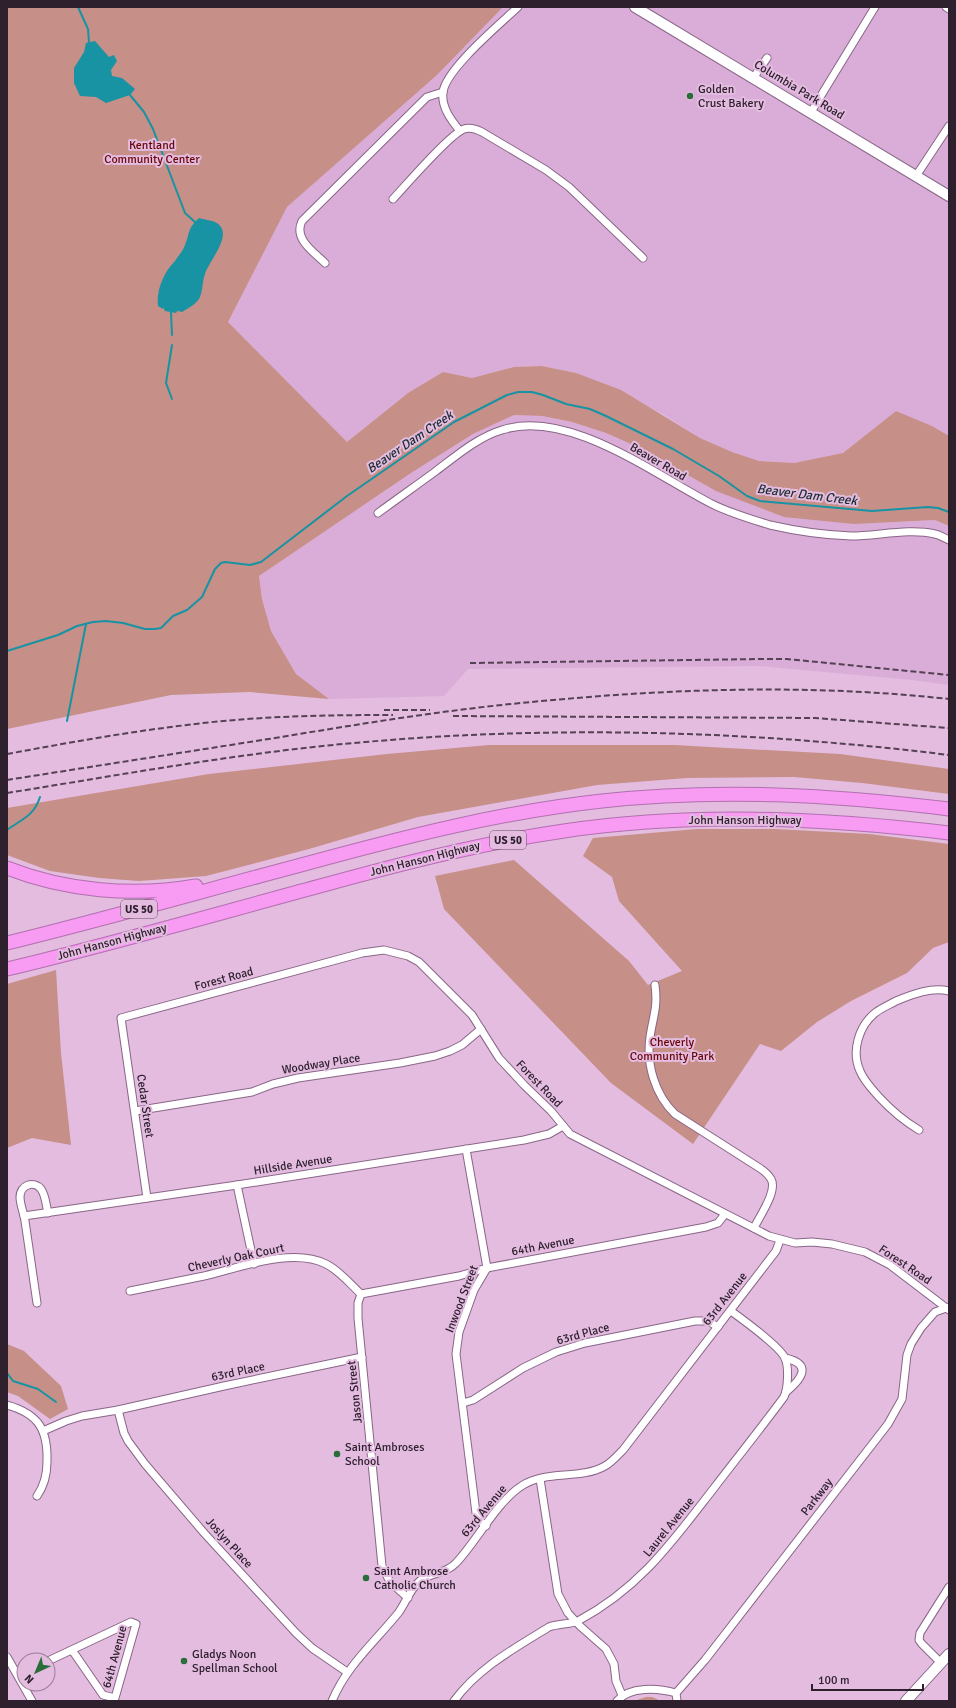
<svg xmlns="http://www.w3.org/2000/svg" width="956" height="1708" font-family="Signika,sans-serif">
<rect width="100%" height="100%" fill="#e3bce0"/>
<g fill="#d9add7">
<path d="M503,7H949V436L932,426L896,411L843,453L794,463L759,461L732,452L700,438L663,414L576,373L542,366L514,367L472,378L443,372L408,393L347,442L228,322L287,207L437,75Z"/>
<path d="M514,415L542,416L572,422L606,433L640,448L713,489L854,524L935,520L949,526V685L912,680L759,666L468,669L444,696L329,699L296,674L271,631L262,599L259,576L411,473L473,434Z"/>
</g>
<g fill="#c68f87">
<path d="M7,7H503L437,75L287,207L228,322L347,442L408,393L443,372L472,378L514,367L542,366L576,373L621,390L700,438L732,452L759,461L794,463L843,453L896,411L932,426L949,436V526L935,520L854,524L784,517L716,491L640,448L606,433L572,422L542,416L514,415L473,434L411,473L259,576L262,599L271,631L296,674L329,699L249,692L171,695L7,729Z"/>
<path d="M489,745H674L840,754L949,769V794L862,783L794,777L687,778L597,785L418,817L309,849L206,876L139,881L99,878L50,871L7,855V808L209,774L387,754Z"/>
<path d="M697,829H775L869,834L949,844V942L933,948L907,973L851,1001L817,1022L781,1051L760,1044L693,1144L611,1083L444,909L435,876L514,860L629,961L648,985L682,971L619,901L612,877L583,856L593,838Z"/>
<path d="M56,970L61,1053L71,1145L32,1138L7,1148V984Z"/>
<path d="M7,1344L24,1351L61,1386L68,1409L50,1419L18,1396L7,1392Z"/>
<path d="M646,1697H652L661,1701H634Z"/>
</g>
<g fill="#1793a3">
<path d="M95,41L109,57L114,55L117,61L111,70L112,76L122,78L135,89L130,95L106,103L96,97L80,96L74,83V68L84,52L86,43Z"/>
<path d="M199,218C205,220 217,220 221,227C229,240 209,261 205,274C202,282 203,292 199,299C195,305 188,308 182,312L178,311V310L176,313L165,311L163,307V309L158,306C156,290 164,272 175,261C178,256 183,251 185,245C190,233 187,229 199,218Z"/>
</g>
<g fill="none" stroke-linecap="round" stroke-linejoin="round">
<g stroke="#1793a3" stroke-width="2">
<path d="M78,7L88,29L89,42"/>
<path d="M130,95L144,112L153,129L185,213L195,222"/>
<path d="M171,312L172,335"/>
<path d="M172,399L166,383L172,345"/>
<path d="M7,651L58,635L77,626L93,622L106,621L123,623L145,629H155L161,628L173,616L187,610L202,597L215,569L221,563L225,562L250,565L261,562L347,496L454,422L507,395L518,392H532L543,395L566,404L590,409L606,416L673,449L719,476L747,496L760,501L872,511L928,507L938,508L949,512"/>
<path d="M67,721L86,624"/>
<path d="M7,830C22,819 34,816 40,797"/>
<path d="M7,1373L13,1381L38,1389L56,1402"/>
</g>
<defs>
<g id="street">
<path d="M946,7L949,9"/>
<path d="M754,77L767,58"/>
<path d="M811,112L875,7"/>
<path d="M460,131C451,120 441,107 443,92C446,69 500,24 518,7"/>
<path d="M916,176L949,126"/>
<path d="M393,199C406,185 450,134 464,129C470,127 476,129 482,132L546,170L569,187L643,258"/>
<path d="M325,263C314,252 293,239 302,221L427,97L443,92"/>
<path d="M378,513C397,499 417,485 436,471C456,456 478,437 502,430C568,408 655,475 712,504C730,513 750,519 770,525C796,531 824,535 851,536C877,536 909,528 935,534C940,535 944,538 949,540"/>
<path d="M655,985C658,1008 653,1016 650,1037C646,1064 655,1095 675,1114L758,1167C763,1170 768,1174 771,1179C778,1191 759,1217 754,1228"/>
<path d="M135,1111L252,1092L273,1084L298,1078L400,1063L435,1056L450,1051L462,1045L481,1029"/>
<path d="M919,1130C904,1121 891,1110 879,1097C872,1089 864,1081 860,1071C851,1051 859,1026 875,1013C881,1008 889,1005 896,1001C913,994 931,987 949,991"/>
<path d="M466,1149L487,1268L474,1290L459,1332L456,1354L476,1513L480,1521L486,1526"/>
<path d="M237,1185L254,1264"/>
<path d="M147,1198L121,1018L362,953L384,950L408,956L419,962L472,1015L499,1058L524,1085L551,1111L570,1134L769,1236L795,1243L812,1242L832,1244L865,1252L890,1265L949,1310"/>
<path d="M24,1216L237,1185L524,1140L549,1134L563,1126"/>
<path d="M130,1291C155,1286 179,1281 204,1276C239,1268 292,1247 326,1264C340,1271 350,1284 361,1294"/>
<path d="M361,1294L459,1276L487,1268L706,1227L718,1223L725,1214"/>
<path d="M361,1294L358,1303V1318L382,1566L390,1582L408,1598"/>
<path d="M37,1303C33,1275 29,1248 25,1221C24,1213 20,1205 20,1197C20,1185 34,1180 41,1189C46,1196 46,1206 48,1213"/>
<path d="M785,1358C812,1364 803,1378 786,1392"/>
<path d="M463,1403L473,1400L523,1368L556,1352L585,1343L695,1321H708L718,1327"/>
<path d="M7,1405C39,1414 48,1430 47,1462C47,1474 44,1486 37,1496"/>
<path d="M118,1410L124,1433L128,1441L145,1464L205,1534L296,1633L312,1648L347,1672"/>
<path d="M43,1431L66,1421L82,1416L118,1410L224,1386L362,1357"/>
<path d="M540,1479L558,1594L568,1613L580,1626L606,1649L614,1664L616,1681L622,1695"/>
<path d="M7,1657L32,1701"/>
<path d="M48,1661L131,1622L136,1624L115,1698L103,1695L72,1650"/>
<path d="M941,1663L922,1644L919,1640L920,1633L949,1587"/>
<path d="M676,1693L705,1660L888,1424L902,1399L907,1355L911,1344L921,1328L935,1312L949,1307"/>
<path d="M332,1701C347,1665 375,1642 399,1612C406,1602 411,1587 421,1580C432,1572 446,1574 456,1563C477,1541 497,1501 523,1485C547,1470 580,1480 605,1466C612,1462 617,1456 623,1450L776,1251L780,1240"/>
<path d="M454,1701C478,1668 515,1648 549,1627C557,1624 572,1624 578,1621C640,1588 672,1542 714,1488C737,1458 761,1428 784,1397C788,1388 789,1367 785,1358C780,1347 742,1319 731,1311"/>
<path d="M617,1701C630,1686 658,1688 676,1693L677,1701"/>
</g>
<g id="secondary">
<path d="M635,7L949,196"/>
<path d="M906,1701L949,1654"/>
</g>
<g id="highway">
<path d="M7,868C66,891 133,897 196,886"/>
<path d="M7,943C105,919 203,891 301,865C400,838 500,812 602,801C718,788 834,795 949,809"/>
<path d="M7,969C112,944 216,914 320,886C400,864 481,843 564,831C692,812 821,818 949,833"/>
</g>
</defs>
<use href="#street" stroke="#896687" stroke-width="9"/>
<use href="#secondary" stroke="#896687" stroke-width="12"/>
<use href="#highway" stroke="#b170ae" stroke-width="15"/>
<use href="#street" stroke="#fff" stroke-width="7"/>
<use href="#secondary" stroke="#fff" stroke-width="10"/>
<use href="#highway" stroke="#f79bf3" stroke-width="13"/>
<g stroke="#554154" stroke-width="2" stroke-dasharray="6 3" stroke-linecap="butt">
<path d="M470,663L764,659H787L949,675"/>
<path d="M384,710H430"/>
<path d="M453,716L815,718L949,728"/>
<path d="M7,754C67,743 127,732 187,725C256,716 325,715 393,715"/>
<path d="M7,780C96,766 186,752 275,738C354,725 432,712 511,704C657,689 803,683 949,699"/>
<path d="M7,793C126,774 245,752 365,742C559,725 756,731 949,755"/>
</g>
</g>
<g fill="#296d38" stroke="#e3bce0" stroke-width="1.5">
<circle cx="690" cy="96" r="4"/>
<circle cx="337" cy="1454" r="4"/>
<circle cx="366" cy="1578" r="4"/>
<circle cx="184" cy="1661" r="4"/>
</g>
<g text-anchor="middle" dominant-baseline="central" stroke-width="4" stroke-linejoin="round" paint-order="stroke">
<g fill="#e3bce0" stroke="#654f63" stroke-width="1">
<rect x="490" y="831" width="36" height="18" rx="3"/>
<rect x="121" y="900" width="36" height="18" rx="3"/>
</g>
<g font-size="11" font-weight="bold" fill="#2f202e">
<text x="508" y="840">US 50</text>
<text x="139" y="909">US 50</text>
</g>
<g font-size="12" fill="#2f202e" stroke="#e3bce0" text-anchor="start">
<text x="698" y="89">Golden<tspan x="698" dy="14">Crust Bakery</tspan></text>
<text x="345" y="1447">Saint Ambroses<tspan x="345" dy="14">School</tspan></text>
<text x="374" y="1571">Saint Ambrose<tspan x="374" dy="14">Catholic Church</tspan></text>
<text x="192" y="1654">Gladys Noon<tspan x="192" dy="14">Spellman School</tspan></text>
</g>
<g font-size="12" fill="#2f202e" stroke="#e3bce0">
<text transform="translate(799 90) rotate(31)">Columbia Park Road</text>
<text transform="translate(658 462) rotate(30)">Beaver Road</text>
<text x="745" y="820">John Hanson Highway</text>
<text transform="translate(425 859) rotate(-14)">John Hanson Highway</text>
<text transform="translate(112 942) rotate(-15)">John Hanson Highway</text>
<text transform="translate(224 979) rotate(-15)">Forest Road</text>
<text transform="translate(321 1064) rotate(-9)">Woodway Place</text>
<text transform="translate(539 1084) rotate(46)">Forest Road</text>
<text transform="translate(145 1106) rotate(82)">Cedar Street</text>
<text transform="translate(293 1165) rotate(-9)">Hillside Avenue</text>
<text transform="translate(543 1246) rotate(-11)">64th Avenue</text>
<text transform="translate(236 1258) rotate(-12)">Cheverly Oak Court</text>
<text transform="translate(905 1265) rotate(34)">Forest Road</text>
<text transform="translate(462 1299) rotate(-69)">Inwood Street</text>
<text transform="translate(725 1299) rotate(-52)">63rd Avenue</text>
<text transform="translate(583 1334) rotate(-15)">63rd Place</text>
<text transform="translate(238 1372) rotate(-12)">63rd Place</text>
<text transform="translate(355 1392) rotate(-96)">Jason Street</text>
<text transform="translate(817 1497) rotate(-52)">Parkway</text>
<text transform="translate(484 1511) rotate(-50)">63rd Avenue</text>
<text transform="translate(669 1527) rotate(-51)">Laurel Avenue</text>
<text transform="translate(229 1543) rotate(48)">Joslyn Place</text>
<text transform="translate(115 1657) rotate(-75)">64th Avenue</text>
</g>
<g font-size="12" fill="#6a0606" stroke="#e3bce0">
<text x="152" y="145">Kentland<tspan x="152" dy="14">Community Center</tspan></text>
<text x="672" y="1042">Cheverly<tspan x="672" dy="14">Community Park</tspan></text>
</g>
<g font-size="13" font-style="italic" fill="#1b2f32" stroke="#e3bce0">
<text transform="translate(410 442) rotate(-34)">Beaver Dam Creek</text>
<text transform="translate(807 495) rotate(7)">Beaver Dam Creek</text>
</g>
</g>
<rect width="956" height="1708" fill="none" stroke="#2f202e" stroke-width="16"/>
<g transform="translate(36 1672) rotate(224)"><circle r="19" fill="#e3bce0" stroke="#9b7e99"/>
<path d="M0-3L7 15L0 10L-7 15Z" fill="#296d38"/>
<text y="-6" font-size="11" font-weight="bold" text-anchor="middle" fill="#2f202e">N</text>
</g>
<path d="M812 1684v6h111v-6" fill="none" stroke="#2f202e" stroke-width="2"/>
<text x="818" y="1684" font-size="12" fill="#2f202e" stroke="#e3bce0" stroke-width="3" paint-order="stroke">100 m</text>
</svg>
